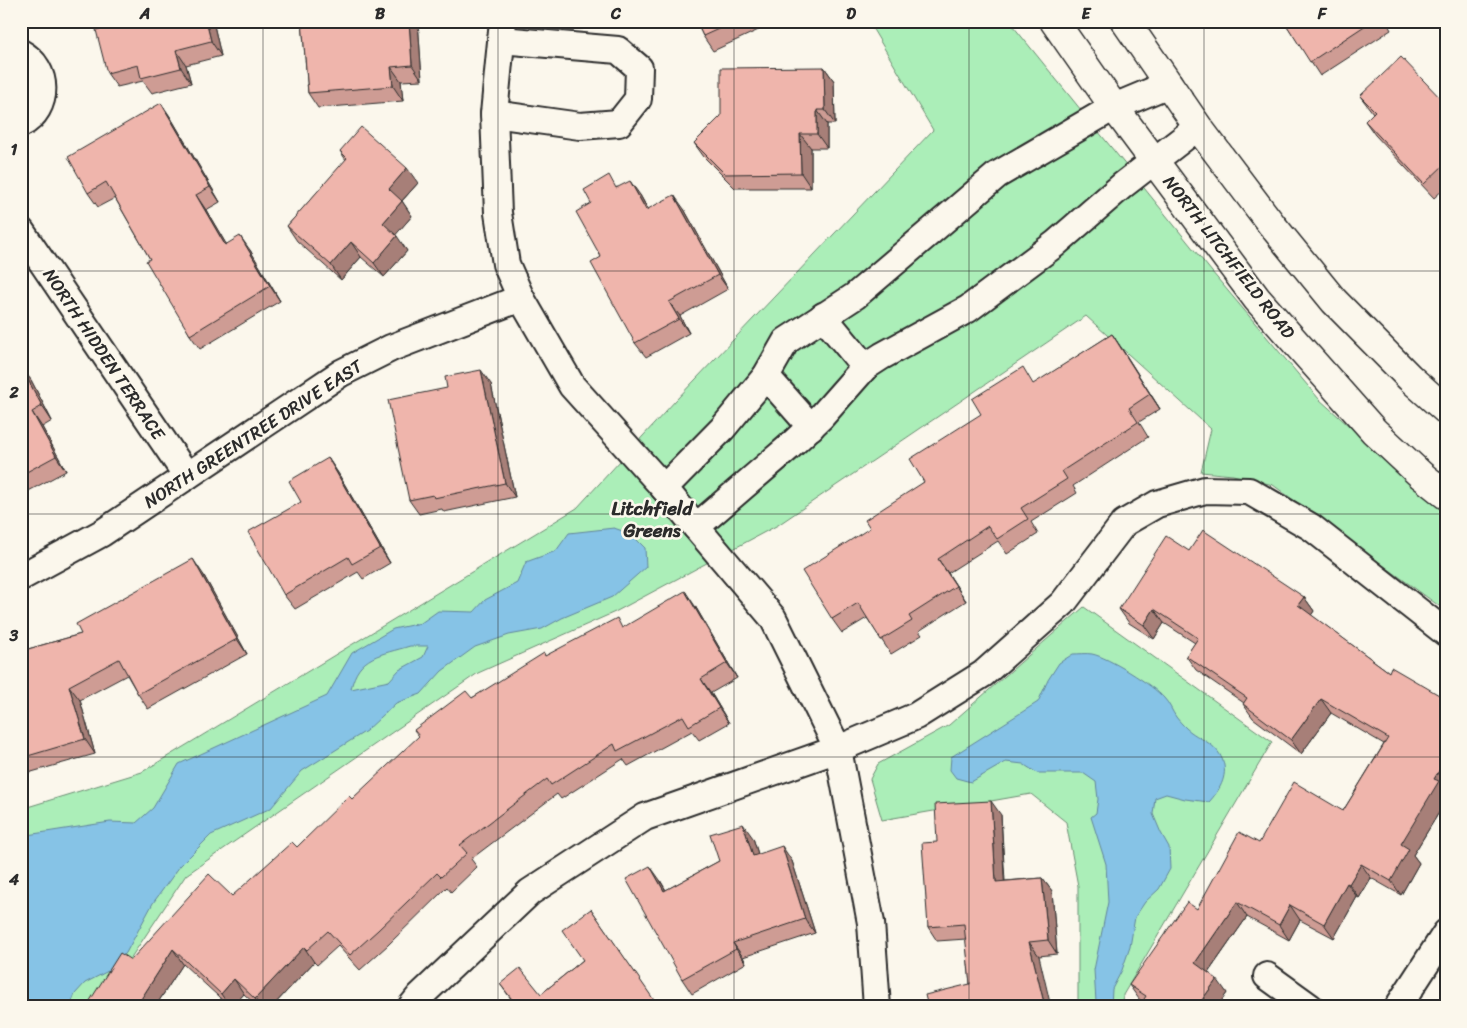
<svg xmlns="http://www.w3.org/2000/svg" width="1467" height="1028" font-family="Sriracha,sans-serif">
<rect width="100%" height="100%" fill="#fbf7ec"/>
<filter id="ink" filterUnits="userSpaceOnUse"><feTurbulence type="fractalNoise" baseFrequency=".02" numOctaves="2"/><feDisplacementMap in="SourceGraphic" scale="10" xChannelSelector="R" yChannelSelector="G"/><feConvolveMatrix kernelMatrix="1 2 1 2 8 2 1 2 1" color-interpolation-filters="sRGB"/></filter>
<g filter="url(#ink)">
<g fill="#abeeb8" stroke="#6b8c72">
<path d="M868,21H1009L1212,272L1319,399L1446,513V611L1273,485L1233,475L1201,472L1211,429L1086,316L778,525L615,612L478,673L186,875L98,1007H21V809L142,772L577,508L676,400L933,130Z"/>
<path d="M1084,607L1272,742L1123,995L1124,1007H1078V886L1066,822L1031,794L882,820L870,779L878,764L949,725Z"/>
</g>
<g fill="#86c3e6" stroke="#62869b" fill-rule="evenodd">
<path d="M614,528L631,534L645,548L646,567L612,597L562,618L542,629L509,635L475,647L442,671L421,694L396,703L366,731L302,771L271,808L211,835L180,866L153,903L126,953L110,970L85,983L75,994L70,1007H21V839L27,835L110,822L136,823L153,808L179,764L327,696L352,653L393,629L421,623L438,611L474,612L485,600L517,583L526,562L556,551L569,533ZM410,646H428L423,657L399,670L389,681L351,689C358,655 381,655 410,646Z"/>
<path d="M1073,654C1079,654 1086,653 1092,654C1108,657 1153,685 1164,698C1169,703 1172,711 1176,717C1179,721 1183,725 1186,728C1199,740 1216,742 1223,761C1228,777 1219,791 1209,802L1185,799L1166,794L1155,798L1153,814L1161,833L1169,847L1170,869L1159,889L1145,902L1135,917L1130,947L1122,970L1112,989L1111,1007H1097L1096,1002L1094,970L1108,902L1106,864L1091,817L1096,813L1098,799L1096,782L1083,773H1037L1023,764L1006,762L971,782L956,778L950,770L951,757L1038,702L1048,680L1059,663Z"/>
</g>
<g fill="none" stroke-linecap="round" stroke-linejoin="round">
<defs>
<g id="minor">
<path d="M503,21L494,114L498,213L506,264L521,298L572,386L664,488L696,527L773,618L838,749L871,923L877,1007"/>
<path d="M21,53C49,68 50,109 21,124"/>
<path d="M494,114L580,126L619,123L638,99L639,68L618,50L501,40"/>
<path d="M21,231L187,476"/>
<path d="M823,316L865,367"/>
<path d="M766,376L811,427"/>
<path d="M664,488L723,428L766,376L786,341L855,296L997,175L1114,107L1169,84"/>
<path d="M696,527L788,448L821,417L865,367L882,356L968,309L1055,244L1123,185L1198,127"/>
<path d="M21,577L102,533L341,373L391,348L521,298"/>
<path d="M1267,976L1310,1007"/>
<path d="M411,1007L419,997L530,892L645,817L838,749L916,716L983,674L1063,603L1124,523L1157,504L1205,490L1249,491L1311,527L1446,633"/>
<path d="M1398,1007L1446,933"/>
</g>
<g id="secondary">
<path d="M1054,21L1114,107L1257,299L1374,431L1421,475L1446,495"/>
<path d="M1125,21L1198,127L1272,225L1334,301L1410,378L1446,410"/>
</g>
</defs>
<use href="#minor" stroke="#2b2b2b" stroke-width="30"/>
<use href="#secondary" stroke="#2b2b2b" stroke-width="31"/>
<use href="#minor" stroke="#fbf7ec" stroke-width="26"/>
<use href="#secondary" stroke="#fbf7ec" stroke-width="28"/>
</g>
<g fill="#ce9c94" stroke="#2b2b2b">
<path d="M130,21H213L221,56L186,65L191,83L152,93L143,81L117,87L107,73Z"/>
<path d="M302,21H418L422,80L401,81L403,101L318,108L308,93Z"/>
<path d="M696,21H778L713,51L703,36Z"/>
<path d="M1284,21H1386L1391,30L1320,76Z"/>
<path d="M824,67L834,81L835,124H827V148H811V188H735L704,157L694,143Z"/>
<path d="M1360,96L1446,104V187L1434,198L1375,135L1365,121L1373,113Z"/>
<path d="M161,103L171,118L220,202L206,210L226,244L250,250L280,301L200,349L190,335L150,259L115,198L98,207L88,193Z"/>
<path d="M340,151L418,183L402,201L412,216L395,235L407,251L384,277L361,257L341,280L297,241L287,226L346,160Z"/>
<path d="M617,187L640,195L648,209H684L728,289L680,316L689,333L646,357L635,343L601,257L591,203Z"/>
<path d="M1112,334L1122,349L1160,409L1139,422L1148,437L1073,486L1077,493L1031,522L1038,534L1007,554L998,541L948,573L966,601L919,631L922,635L891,654L867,618L842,633L832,619L870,528L924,482L1034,384Z"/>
<path d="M21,367L31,380L52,421L42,427L66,471L21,495Z"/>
<path d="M491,384L515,497L444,512L442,509L419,514L409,500Z"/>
<path d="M328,458L338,473L390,563L363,579L358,572L295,609L284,595L301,502Z"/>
<path d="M1189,551L1304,597L1314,611L1311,615L1389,672L1446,699V801L1413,855L1419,863L1401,895L1371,878L1359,898L1357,897L1334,938L1300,920L1289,940L1247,917L1208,973L1227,993L1217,1007H1139L1143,1002L1139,999L1129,985L1197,909L1259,843L1343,811L1384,744L1331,713L1301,754L1253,718L1243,704L1244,703L1196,670L1186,656L1195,643L1164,623L1154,639L1129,623L1119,609Z"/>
<path d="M203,574L247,654L148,709L138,694L127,675L80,700L95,754L21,775V651L81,634Z"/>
<path d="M695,606L737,678L711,693L729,723L699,740L692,731L628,766L623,759L561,799L557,794L471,859L477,867L451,892L447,887L388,945L360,970L338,946L317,965L314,962L272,1007H258L244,994L232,1007H230L183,964L155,1007H86L131,960L232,896L297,847L352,799L472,698L545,656L624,627Z"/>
<path d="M1001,815L1005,881L1042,878L1052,891L1057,954L1039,956L970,984L966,939L937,941L928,927L937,842Z"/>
<path d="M753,838L758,854L792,861L815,933L743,957L746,963L692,994L682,979L660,880L666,890L719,861Z"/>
<path d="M591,909L658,1007H517L500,984L541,994L583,960Z"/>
</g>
<g fill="#a77f78" stroke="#2b2b2b">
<path d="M206,21H213L221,56L211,41Z"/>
<path d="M409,21H418L422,80L412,65Z"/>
<path d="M176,50L186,65L191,83L181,68Z"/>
<path d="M391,67L401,81L403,101L393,86Z"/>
<path d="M824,67L834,81L835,124L825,110Z"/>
<path d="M161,103L171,118L220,202L210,187Z"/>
<path d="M817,110L827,124V148L817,134Z"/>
<path d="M800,134L811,148V188L801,173Z"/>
<path d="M407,168L418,183L399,204L389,189Z"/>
<path d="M630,181L640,195L656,225L646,210Z"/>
<path d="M196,195L206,210L235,259L225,245Z"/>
<path d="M674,195L684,209L728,289L718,275Z"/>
<path d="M402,201L412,216L393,238L383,223Z"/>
<path d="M240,236L250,250L280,301L270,286Z"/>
<path d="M397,236L407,251L384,277L374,263Z"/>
<path d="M351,242L361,257L341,280L331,265Z"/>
<path d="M669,302L680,316L689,333L679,319Z"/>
<path d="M1112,334L1122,349L1160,409L1150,394Z"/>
<path d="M21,367L31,380L52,421L42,406Z"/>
<path d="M481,370L491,384L515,497L505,483Z"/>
<path d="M32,412L42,427L66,471L56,456Z"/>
<path d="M328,458L338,473L390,563L380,548Z"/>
<path d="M193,559L203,574L247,654L237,639Z"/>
<path d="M938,559L948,573L966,601Z"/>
<path d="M685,591L695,606L737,678L727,663Z"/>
<path d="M1304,597L1314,611L1308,620L1298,605Z"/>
<path d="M1154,609L1164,623L1154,639L1144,625Z"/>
<path d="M701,679L711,693L729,723L719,708Z"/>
<path d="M69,686L80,700L95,754L85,739Z"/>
<path d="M1321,699L1331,713L1301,754L1291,740Z"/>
<path d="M1446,759V801L1413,855L1419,863L1401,895L1391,881L1401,844L1434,779Z"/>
<path d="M991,801L1001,815L1005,895L996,882Z"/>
<path d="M743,824L753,838L763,870L753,856Z"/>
<path d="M782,846L792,861L815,933L805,919Z"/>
<path d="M1361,864L1371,878L1359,898L1349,884Z"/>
<path d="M650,866L660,880L674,906L664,891Z"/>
<path d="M1042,878L1052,891L1057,954L1048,940Z"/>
<path d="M1347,883L1357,897L1334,938L1324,924Z"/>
<path d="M1237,902L1247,917L1205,977L1195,963Z"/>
<path d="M1290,905L1300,920L1289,940L1279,925Z"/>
<path d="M1029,942L1039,956L1051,1007H1045Z"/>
<path d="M733,943L743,957L746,963L736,949Z"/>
<path d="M304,947L314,962L272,1007H261L255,999Z"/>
<path d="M173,949L183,964L155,1007H136Z"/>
<path d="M234,979L244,994L232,1007H230L221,994Z"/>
<path d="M1217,979L1227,993L1217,1007H1197Z"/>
</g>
<g fill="#efb5ac" stroke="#2b2b2b">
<path d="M130,21H206L211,41L176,50L181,68L141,78L138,65L107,73L96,30Z"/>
<path d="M302,21H409L412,65L391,67L393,86L308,93Z"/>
<path d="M696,21H736L703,36Z"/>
<path d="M1284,21H1372L1310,62Z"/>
<path d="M1401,57L1446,104V163L1424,184L1365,121L1375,111L1360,96Z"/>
<path d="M824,67L825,110H817V134H800L801,173L725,174L694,143L721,116V68Z"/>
<path d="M161,103L210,187L196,195L225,245L240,236L270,286L190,335L146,261L150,259L106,182L88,193L68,157Z"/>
<path d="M361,127L407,168L389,189L402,201L383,223L397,236L374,263L351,242L331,265L287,226L347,158L340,151Z"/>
<path d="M609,175L616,188L630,181L646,210L674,195L718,275L669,302L679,319L635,343L591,263L601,257L576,212L591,203L584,190Z"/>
<path d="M1112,334L1150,394L1129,408L1138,422L1062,471L1067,479L1021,508L1028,519L997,539L988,526L938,559L956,586L909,616L912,621L881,640L858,603L832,619L802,571L870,528L865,520L924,482L910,459L981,414L972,399L1023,367L1033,384Z"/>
<path d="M21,367L42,406L32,412L56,456L21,475Z"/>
<path d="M481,370L505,483L434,498L433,495L409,500L388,400L447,388L445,377Z"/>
<path d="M328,458L380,548L352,564L348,557L284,595L248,532L301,502L289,481Z"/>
<path d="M1203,530L1304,597L1298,605L1389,672L1391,667L1446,699V759L1434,779L1439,781L1401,844L1409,849L1391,881L1361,864L1349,884L1347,883L1324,924L1290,905L1279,925L1237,902L1195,963L1217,979L1197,1007H1139L1146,996L1129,985L1187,902L1197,909L1239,832L1259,843L1294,782L1343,811L1388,738L1321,699L1291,740L1243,704L1247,698L1186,656L1198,638L1154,609L1144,625L1119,609L1166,536L1189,551Z"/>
<path d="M193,559L237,639L138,694L119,659L69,686L85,739L21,758V651L81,634L76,624Z"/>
<path d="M685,591L727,663L701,679L719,708L689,726L683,716L617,751L614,744L551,785L547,779L460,845L467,853L441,877L437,873L378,930L350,955L328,931L307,950L304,947L255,999L234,979L221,994L173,949L136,1007H86L120,953L131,960L209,874L232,896L292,842L297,847L349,796L352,799L419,736L414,730L466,691L472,698L544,653L545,656L617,618L622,628Z"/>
<path d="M991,801L996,882L1042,878L1048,940L1029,942L1045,1007H928L925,995L970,984L964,924L928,927L922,843L937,842L935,804Z"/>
<path d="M743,824L753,856L782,846L805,919L733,943L736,949L682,979L626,879L650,866L664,891L719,861L710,834Z"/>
<path d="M591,909L656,1003L651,1007H518L500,984L520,968L541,994L583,960L562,930Z"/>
</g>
</g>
<path fill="none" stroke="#2b2b2b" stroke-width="1" stroke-opacity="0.55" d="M263,21V1007M498,21V1007M734,21V1007M969,21V1007M1204,21V1007M21,271H1446M21,514H1446M21,757H1446"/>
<g text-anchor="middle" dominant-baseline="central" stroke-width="5" stroke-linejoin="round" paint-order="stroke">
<g font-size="18" fill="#2b2b2b" stroke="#fbf7ec">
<text transform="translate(1229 257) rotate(52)">NORTH LITCHFIELD ROAD</text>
<text transform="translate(104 354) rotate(56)">NORTH HIDDEN TERRACE</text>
<text transform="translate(253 434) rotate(-33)">NORTH GREENTREE DRIVE EAST</text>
</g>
<g font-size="19" font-weight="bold" fill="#2b2b2b" stroke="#fbf7ec">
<text x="652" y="508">Litchfield<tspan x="652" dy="22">Greens</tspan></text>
</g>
</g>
<rect width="1467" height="1028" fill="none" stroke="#fbf7ec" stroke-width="55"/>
<rect x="28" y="28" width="1412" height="972" fill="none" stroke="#2b2b2b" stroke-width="2"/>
<g font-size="16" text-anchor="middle" font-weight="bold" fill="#2b2b2b">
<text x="145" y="19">A</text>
<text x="380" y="19">B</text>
<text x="616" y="19">C</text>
<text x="851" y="19">D</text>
<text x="1086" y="19">E</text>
<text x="1322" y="19">F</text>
<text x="14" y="155">1</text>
<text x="14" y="398">2</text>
<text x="14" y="641">3</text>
<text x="14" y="885">4</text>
</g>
</svg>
